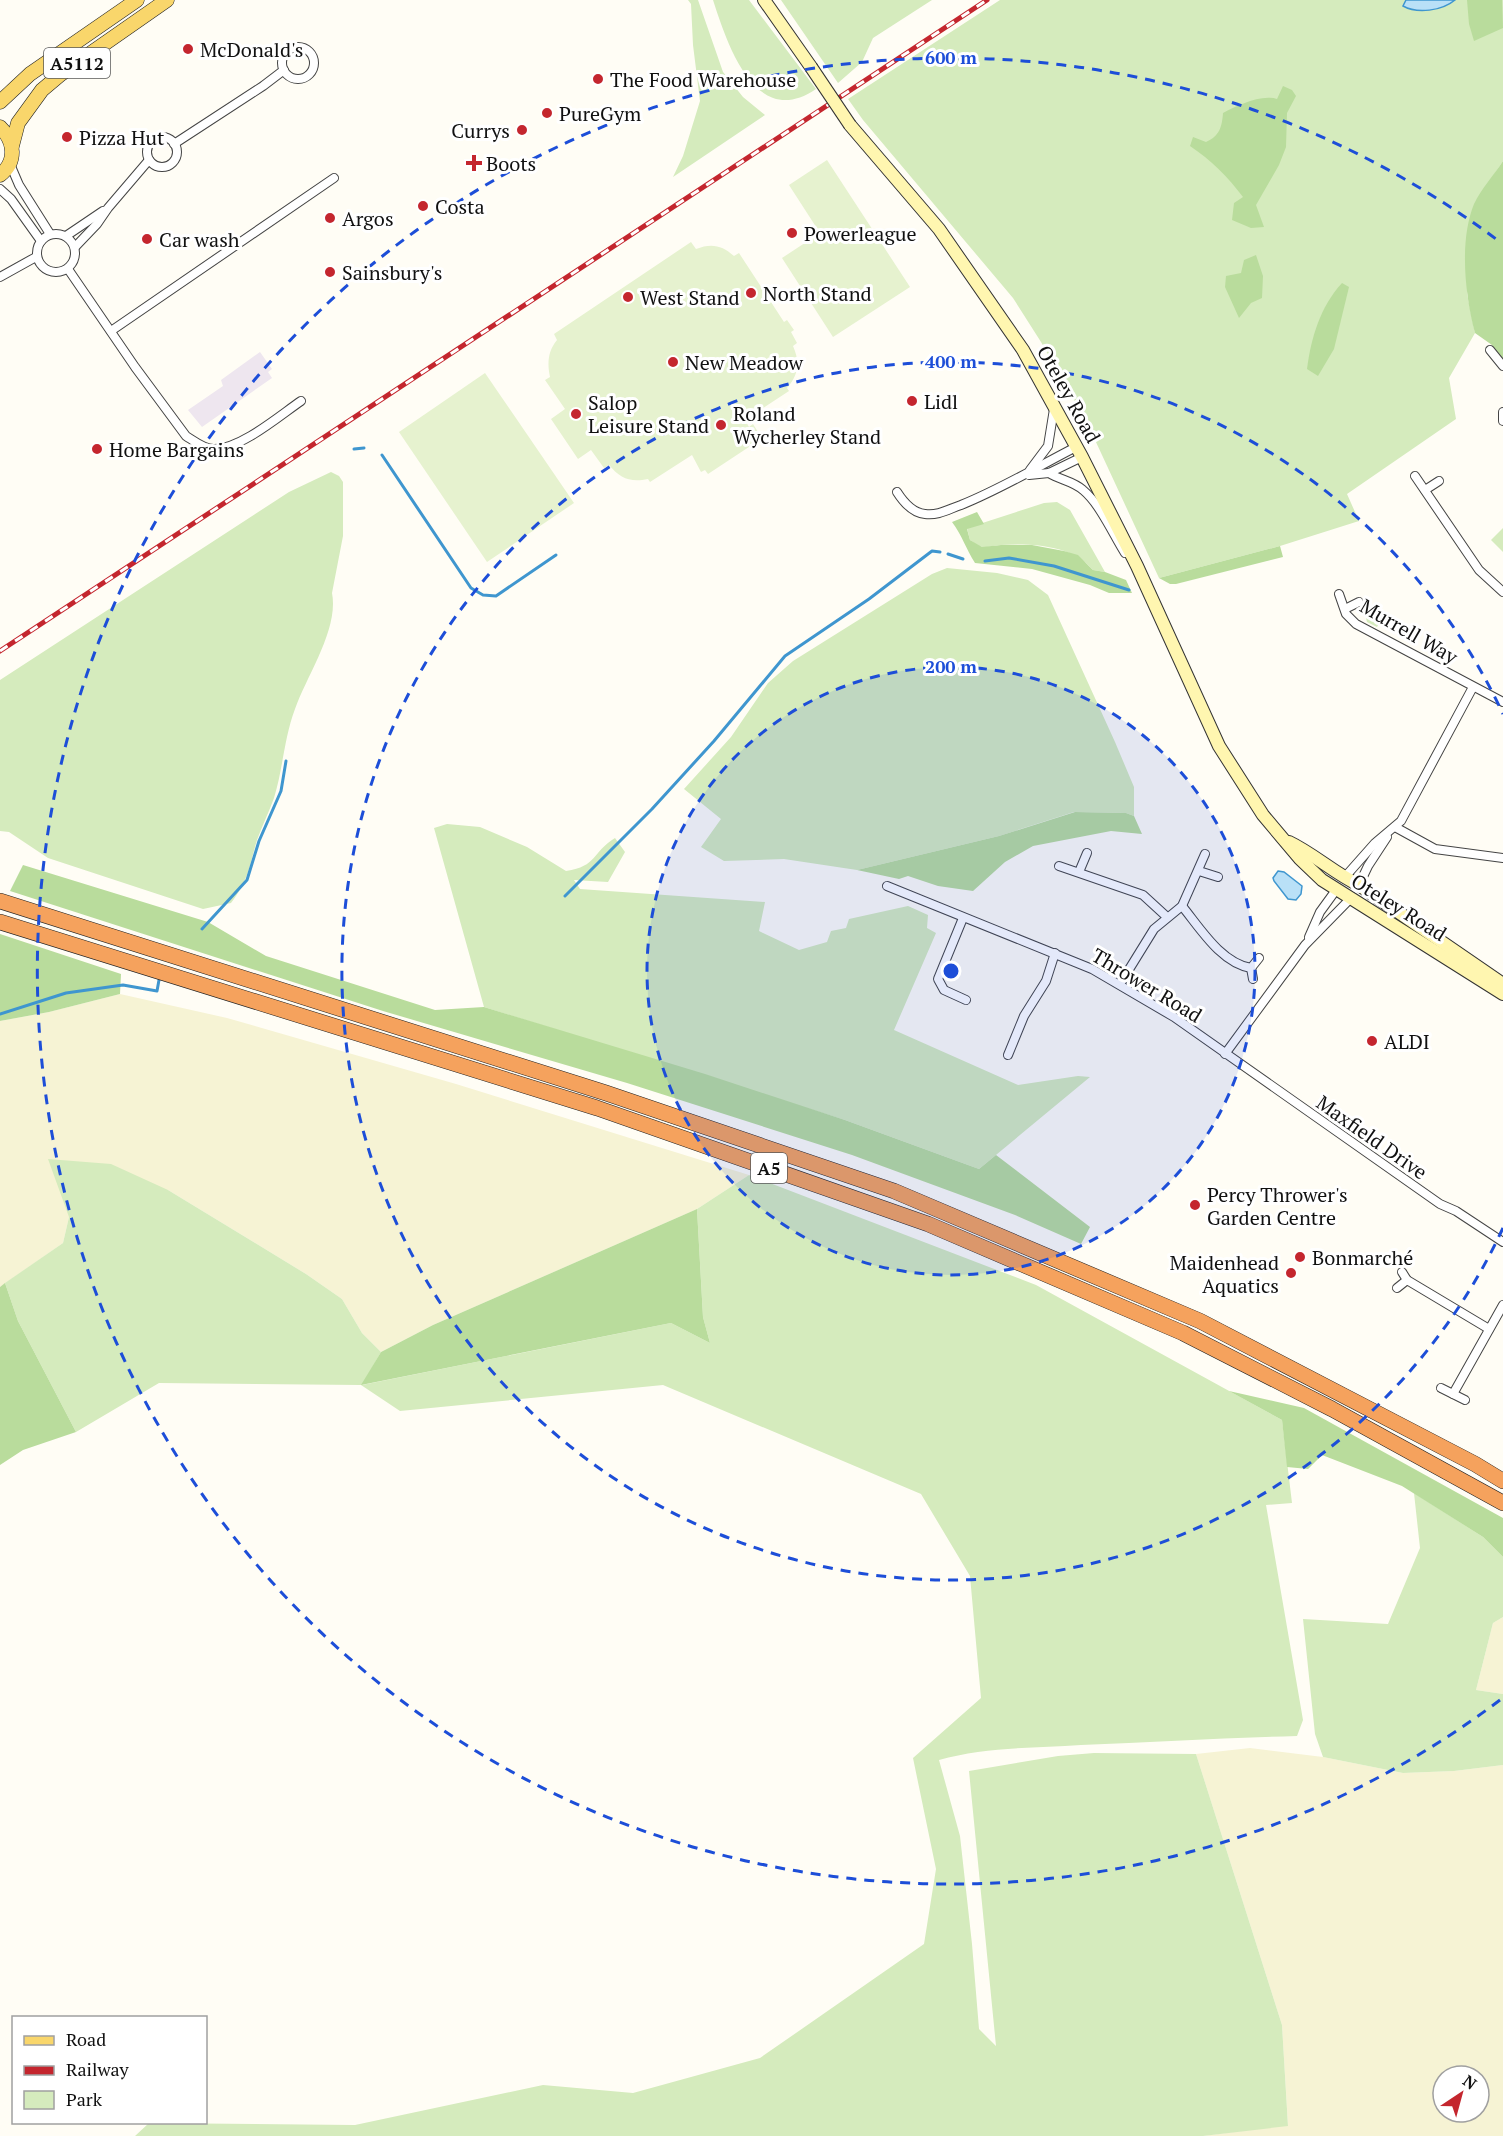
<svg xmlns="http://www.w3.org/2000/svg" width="1503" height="2136" font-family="'PT Serif',serif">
<rect width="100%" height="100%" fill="#fffdf5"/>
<path fill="#eee6ef" d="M260,352L272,369L268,372L272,378L202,427L188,410L223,386L221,380Z"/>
<g fill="#f6f3d4" fill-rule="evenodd">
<path d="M120,994L227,1018L456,1084L749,1175L697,1209L433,1325L381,1352L362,1333L342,1299L306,1274L168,1190L69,1217L63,1243L0,1287V1021L49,1012Z"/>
<path d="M1503,1617V1694L1476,1690L1493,1623Z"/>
<path d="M1250,1748L1323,1757L1403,1773L1454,1771L1503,1765V2136H1203L1288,2125L1282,2025L1196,1754ZM1443,2076H1479V2112H1443Z"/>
</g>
<g fill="#d5ebbd">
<path d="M688,0H698L723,72L743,97L765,115L673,177L683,156L700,101L693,45L691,4Z"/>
<path d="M713,0H749L816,89C755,131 727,43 713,0Z"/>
<path d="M781,0H932L873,38L862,62L838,83Z"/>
<path d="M1000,0H1503V161L1475,203L1467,294L1475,333L1449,378L1456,419L1347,494L1359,521L1280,546L1159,578L1089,427L1041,342L1013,298L863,120L848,99Z"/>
<path d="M331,472L339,476L343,482V536L332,593C339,629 307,675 295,709C284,738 283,769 274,798C269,812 262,826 257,840C249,867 249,879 231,903L203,909L48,858L9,832L0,831V680L289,492Z"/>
<path d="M1057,502L1070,510L1105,572L1093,570C1073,545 1031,543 1001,545C995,545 988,548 982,547C978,546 973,542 970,540L967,528L1044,503Z"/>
<path d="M1503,528V552L1491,540Z"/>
<path d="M947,568L997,573L1028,580L1048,595L1115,742L1134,787V816L1126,813L1074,812L999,836L857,870L784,859L724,861L701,847L721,819L684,789L731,737L768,683L793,661L932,574Z"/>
<path d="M1373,608L1391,617L1388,622L1381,619L1377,627L1367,622L1366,618Z"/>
<path d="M447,824L480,827L527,847L566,871C598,866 591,853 615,838L625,852L608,882L574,880L580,889L765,902L759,931L799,950L827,942L831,931L846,928L849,919L908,906L928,915L927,928L936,933L894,1030L1018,1085L1078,1076L1090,1077L979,1169L845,1120L484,1007L434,828Z"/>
<path d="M48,1159L111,1164L168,1190L306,1274L342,1299L362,1333L381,1352L362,1385L671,1323L710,1343L703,1317L697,1209L749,1175L1036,1285L1282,1420L1292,1503L1266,1505L1303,1720L1297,1736C1224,1738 1153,1742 1081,1745C1034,1748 984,1747 939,1760L960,1836L972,1944L979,2029L996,2046L969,1771L1058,1756L1094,1753L1196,1754L1282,2025L1288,2126L1203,2136H135L149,2123L355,2125L543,2085L633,2093L760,2058L924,1944L936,1869L913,1758L981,1698L970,1576L921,1494L663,1385L400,1411L361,1385L159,1383L76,1432L18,1321L5,1283L63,1243L69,1217Z"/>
<path d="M1414,1493L1483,1537L1503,1557V1617L1493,1623L1476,1690L1503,1694V1765L1454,1771L1403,1773L1323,1757L1315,1734L1303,1619L1388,1624L1420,1548Z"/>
</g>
<g fill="#b9dc9c">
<path d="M1467,0H1502L1503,28L1474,41L1469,24Z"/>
<path d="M1283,86L1292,90L1296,96L1287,113L1286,147L1279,165L1256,205L1264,227L1251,228L1232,220L1234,203L1243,197C1228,177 1211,160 1190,146L1193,137L1206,142C1220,136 1222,126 1223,113C1237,106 1260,94 1277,99Z"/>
<path d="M1503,161V360L1492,345L1475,333C1465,295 1459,241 1474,204C1481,189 1494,175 1503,161Z"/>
<path d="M1256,255L1263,276L1262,298L1251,303L1239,318L1225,287L1226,276L1241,273L1244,260Z"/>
<path d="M1342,283L1349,287L1334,349L1318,376L1307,369C1311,338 1320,307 1342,283Z"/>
<path d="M977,512L984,524L967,529L970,540L982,547L1001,545H1032L1064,551L1078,555L1093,570L1105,572L1126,580L1132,593H1109L1090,585L1032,569L975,563C966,549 962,535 952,522Z"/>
<path d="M1280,546L1283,557L1176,584H1170L1159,578Z"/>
<path d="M1075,812L1126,813L1134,816L1142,834L1111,831L1033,846L1005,862L973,891L938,886L908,876L899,879L857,870L999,836Z"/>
<path d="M23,865L208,922L266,956L435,1010L484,1007L705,1074L845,1120L979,1169L996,1155L1090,1227L1081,1244L1015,1215L852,1155L627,1083L383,1011L10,891Z"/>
<path d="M0,934L121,974L120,994L49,1012L0,1021Z"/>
<path d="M697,1209L703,1317L710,1343L671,1323L361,1385L381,1352L433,1325Z"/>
<path d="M5,1283L18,1321L76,1432L23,1450L0,1465V1287Z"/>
<path d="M1229,1391L1304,1408L1503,1518V1557L1483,1537L1402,1486L1322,1455L1308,1469L1287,1467L1282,1420Z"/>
</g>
<g fill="#e6f2cf">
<path d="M827,160L910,287L833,337L782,258L820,233L789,185Z"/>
<path d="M691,242L696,249C711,243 722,245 734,256L739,253L784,322L787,320L794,330L791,332L797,343L793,346C800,362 799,374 787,388L789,391L745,420L749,427L753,424L758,432L754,435L758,441L708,474L705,470L701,472L692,455L650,482L648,479C630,483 620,478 609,465L604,468L591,450L578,459L551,419L565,409L545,380L550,377C547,363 548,351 557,340L554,334Z"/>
<path d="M485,373L574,503L487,562L399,432Z"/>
</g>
<g fill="#b9e0f7" stroke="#3f96cf" stroke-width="1.5">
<path d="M1406,0H1455C1442,11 1417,14 1403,6Z"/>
<path d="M1278,871L1284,872L1302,886L1301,894L1296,900L1288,899L1274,881L1273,878Z"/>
</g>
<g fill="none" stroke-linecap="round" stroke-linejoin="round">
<g stroke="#3f96cf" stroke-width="3">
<path d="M354,449L364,448"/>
<path d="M382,455L471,588L483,595L496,596L556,555"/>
<path d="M948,554L963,559"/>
<path d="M985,561L1009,558L1054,566L1129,590"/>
<path d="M565,896L652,809L714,741L785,656L869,599L932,551L940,552"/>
<path d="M202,929L247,880L259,841L281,791L286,761"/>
<path d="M0,1014L66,993L123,985L157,991L159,980"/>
</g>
<defs>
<g id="street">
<circle cx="298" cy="63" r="16"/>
<circle cx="162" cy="152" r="15"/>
<path d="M174,144L263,86L284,70"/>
<path d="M10,164L19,185L50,234"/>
<path d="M0,189L11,199L41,241"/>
<circle cx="56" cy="253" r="19"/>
<path d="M66,236L103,211"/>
<path d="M75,247L97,224L108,208L149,160"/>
<path d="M68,269L135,367L186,436C194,441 205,450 215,449C242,448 279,416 301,401"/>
<path d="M0,277L36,257"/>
<path d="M111,331L334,178"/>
<path d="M1490,350L1503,366"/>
<path d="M1503,412V421"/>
<path d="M1030,470L1048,446L1054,409"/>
<path d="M1049,473C1060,480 1073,481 1083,490C1100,504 1113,534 1125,553"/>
<path d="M1029,475L1049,473L1082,457"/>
<path d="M1415,476L1479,570L1503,592"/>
<path d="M1425,490L1439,481"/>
<path d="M897,492C904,503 913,513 925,514C938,516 949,509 961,505C1001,489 1037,467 1076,447"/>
<path d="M1339,594L1346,614L1356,624L1503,702"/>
<path d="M1345,609L1359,602"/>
<path d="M1395,827L1435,849L1503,858"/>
<path d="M1059,866L1143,895L1167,917"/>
<path d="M1199,871L1218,877"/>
<path d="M1079,872L1087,853"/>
<path d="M1344,878L1375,843L1401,821L1473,687"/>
<path d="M1359,885L1368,866L1387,837"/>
<path d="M887,886L1092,969L1174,1017L1440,1204L1456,1211L1503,1242"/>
<path d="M1182,906C1200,928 1221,963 1251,968L1259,958"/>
<path d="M963,918L938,979L944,990L966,1000"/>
<path d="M1309,937L1320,912L1336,890"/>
<path d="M1251,968L1253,979"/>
<path d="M1120,984L1154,929L1182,906L1205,854"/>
<path d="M1225,1054L1305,945L1350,899"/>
<path d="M1008,1055L1024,1016L1046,981L1055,953"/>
<path d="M1402,1272L1407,1280"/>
<path d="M1397,1288L1407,1280L1489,1329"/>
<path d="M1441,1388L1465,1400"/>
<path d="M1453,1394L1503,1305"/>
</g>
<g id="secondary">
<path d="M764,0L811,67"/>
<path d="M850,125L939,229L1023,350L1082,457L1137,566L1219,746L1263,815L1300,859L1322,880L1503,994"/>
<path d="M1289,842C1314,854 1334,873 1359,885L1503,984"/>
</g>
<g id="primary">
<path d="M0,102L30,74L137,0"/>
<path d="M0,127C15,141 17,162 0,175"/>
<path d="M12,146L18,123L42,90L61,74L167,0"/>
</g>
<g id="highway">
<path d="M0,901L606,1093L894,1191L1200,1321L1475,1464L1503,1481"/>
<path d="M0,922L597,1108L928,1224L1183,1333L1332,1409L1503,1503"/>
</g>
</defs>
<use href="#street" stroke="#444" stroke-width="10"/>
<use href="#secondary" stroke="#333" stroke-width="14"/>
<use href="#primary" stroke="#222" stroke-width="15"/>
<use href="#highway" stroke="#222" stroke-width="16"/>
<use href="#street" stroke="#fff" stroke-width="8"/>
<use href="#secondary" stroke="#fff6b0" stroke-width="12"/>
<use href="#primary" stroke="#f9d66b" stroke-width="14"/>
<use href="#highway" stroke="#f5a25d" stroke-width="15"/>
<defs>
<path id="rail" d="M0,651L987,0"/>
</defs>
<use href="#rail" stroke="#c4262e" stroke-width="5"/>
<use href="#rail" stroke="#fff" stroke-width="3" stroke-dasharray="9" stroke-linecap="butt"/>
<defs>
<path id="secondary-bridge" d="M811,67L850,125"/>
</defs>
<use href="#secondary-bridge" stroke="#333" stroke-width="14" stroke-linecap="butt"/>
<use href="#secondary-bridge" stroke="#fff6b0" stroke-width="12"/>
</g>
<circle cx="951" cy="971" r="304" fill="#1d4ed8" fill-opacity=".12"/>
<g fill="none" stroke="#1d4ed8" stroke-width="3" stroke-dasharray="10 8">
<circle cx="951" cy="971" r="304"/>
<path d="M1503 1228A609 609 0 1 1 1503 714"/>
<path d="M1500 1700A913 913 0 1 1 1500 242"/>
</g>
<g fill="#c4262e" stroke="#fff" stroke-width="2">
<circle cx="188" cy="49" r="6"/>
<circle cx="598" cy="79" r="6"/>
<circle cx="547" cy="113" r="6"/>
<circle cx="522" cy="130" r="6"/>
<circle cx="67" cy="137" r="6"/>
<path d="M471 154h6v6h6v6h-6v6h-6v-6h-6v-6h6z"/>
<circle cx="423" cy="206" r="6"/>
<circle cx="330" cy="218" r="6"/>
<circle cx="792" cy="233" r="6"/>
<circle cx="147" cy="239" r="6"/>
<circle cx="330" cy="272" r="6"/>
<circle cx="751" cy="293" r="6"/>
<circle cx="628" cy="297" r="6"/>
<circle cx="673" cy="362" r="6"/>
<circle cx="912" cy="401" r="6"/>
<circle cx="576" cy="414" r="6"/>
<circle cx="721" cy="425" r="6"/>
<circle cx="97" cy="449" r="6"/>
<circle cx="1372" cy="1041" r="6"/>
<circle cx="1195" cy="1205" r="6"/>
<circle cx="1300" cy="1257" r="6"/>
<circle cx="1291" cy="1273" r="6"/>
</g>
<g text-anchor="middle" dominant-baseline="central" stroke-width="6" stroke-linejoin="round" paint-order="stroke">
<g fill="#fff" stroke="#585858" stroke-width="1.5">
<rect x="44" y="48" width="66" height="30" rx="4.5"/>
<rect x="751" y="1153" width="36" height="30" rx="4.5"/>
</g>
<g font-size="18" font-weight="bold" fill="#111">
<text x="77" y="63">A5112</text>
<text x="769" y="1168">A5</text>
</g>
<g font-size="20" fill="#111" stroke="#fff" text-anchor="start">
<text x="200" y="49">McDonald's</text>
<text x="610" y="79">The Food Warehouse</text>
<text x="559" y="113">PureGym</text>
<text x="510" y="130" text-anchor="end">Currys</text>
<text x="79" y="137">Pizza Hut</text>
<text x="486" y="163">Boots</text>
<text x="435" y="206">Costa</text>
<text x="342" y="218">Argos</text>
<text x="804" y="233">Powerleague</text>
<text x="159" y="239">Car wash</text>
<text x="342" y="272">Sainsbury's</text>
<text x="763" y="293">North Stand</text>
<text x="640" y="297">West Stand</text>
<text x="685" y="362">New Meadow</text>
<text x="924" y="401">Lidl</text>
<text x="588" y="402">Salop<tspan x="588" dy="23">Leisure Stand</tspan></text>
<text x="733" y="413">Roland<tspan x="733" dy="23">Wycherley Stand</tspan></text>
<text x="109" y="449">Home Bargains</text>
<text x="1384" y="1041">ALDI</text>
<text x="1207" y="1194">Percy Thrower's<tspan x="1207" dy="23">Garden Centre</tspan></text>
<text x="1312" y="1257">Bonmarché</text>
<text x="1279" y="1262" text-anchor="end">Maidenhead<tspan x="1279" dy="23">Aquatics</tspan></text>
</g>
<g font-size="20" fill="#111" stroke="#fff">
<text transform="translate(1069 394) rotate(61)">Oteley Road</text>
<text transform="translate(1409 631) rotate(30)">Murrell Way</text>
<text transform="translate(1399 907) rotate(32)">Oteley Road</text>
<text transform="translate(1147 985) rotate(31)">Thrower Road</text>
<text transform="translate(1372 1137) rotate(35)">Maxfield Drive</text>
</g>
</g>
<circle cx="951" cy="971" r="9" fill="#1d4ed8" stroke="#fff" stroke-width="3"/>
<g font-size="18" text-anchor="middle" font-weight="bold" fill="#1d4ed8" stroke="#fff" stroke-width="6" stroke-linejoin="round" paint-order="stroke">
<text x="951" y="64">600 m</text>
<text x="951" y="368">400 m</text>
<text x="951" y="673">200 m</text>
</g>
<rect x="12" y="2016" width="195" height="108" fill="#ffffff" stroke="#a0a0a0" stroke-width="1.5"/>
<rect x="24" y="2036" width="30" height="9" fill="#f9d66b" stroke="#a0a0a0" stroke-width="1.5"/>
<text x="66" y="2046" font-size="18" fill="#111111">Road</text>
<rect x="24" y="2066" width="30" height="9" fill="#c4262e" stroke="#a0a0a0" stroke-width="1.5"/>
<text x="66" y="2076" font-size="18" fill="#111111">Railway</text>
<rect x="24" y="2091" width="30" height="18" fill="#d5ebbd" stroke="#a0a0a0" stroke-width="1.5"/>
<text x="66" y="2106" font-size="18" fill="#111111">Park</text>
<g transform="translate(1461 2094) rotate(36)"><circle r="28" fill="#ffffff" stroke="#a0a0a0" stroke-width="1.5"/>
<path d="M0-4.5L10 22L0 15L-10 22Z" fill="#c4262e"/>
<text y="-9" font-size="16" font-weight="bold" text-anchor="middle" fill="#111111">N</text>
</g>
</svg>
